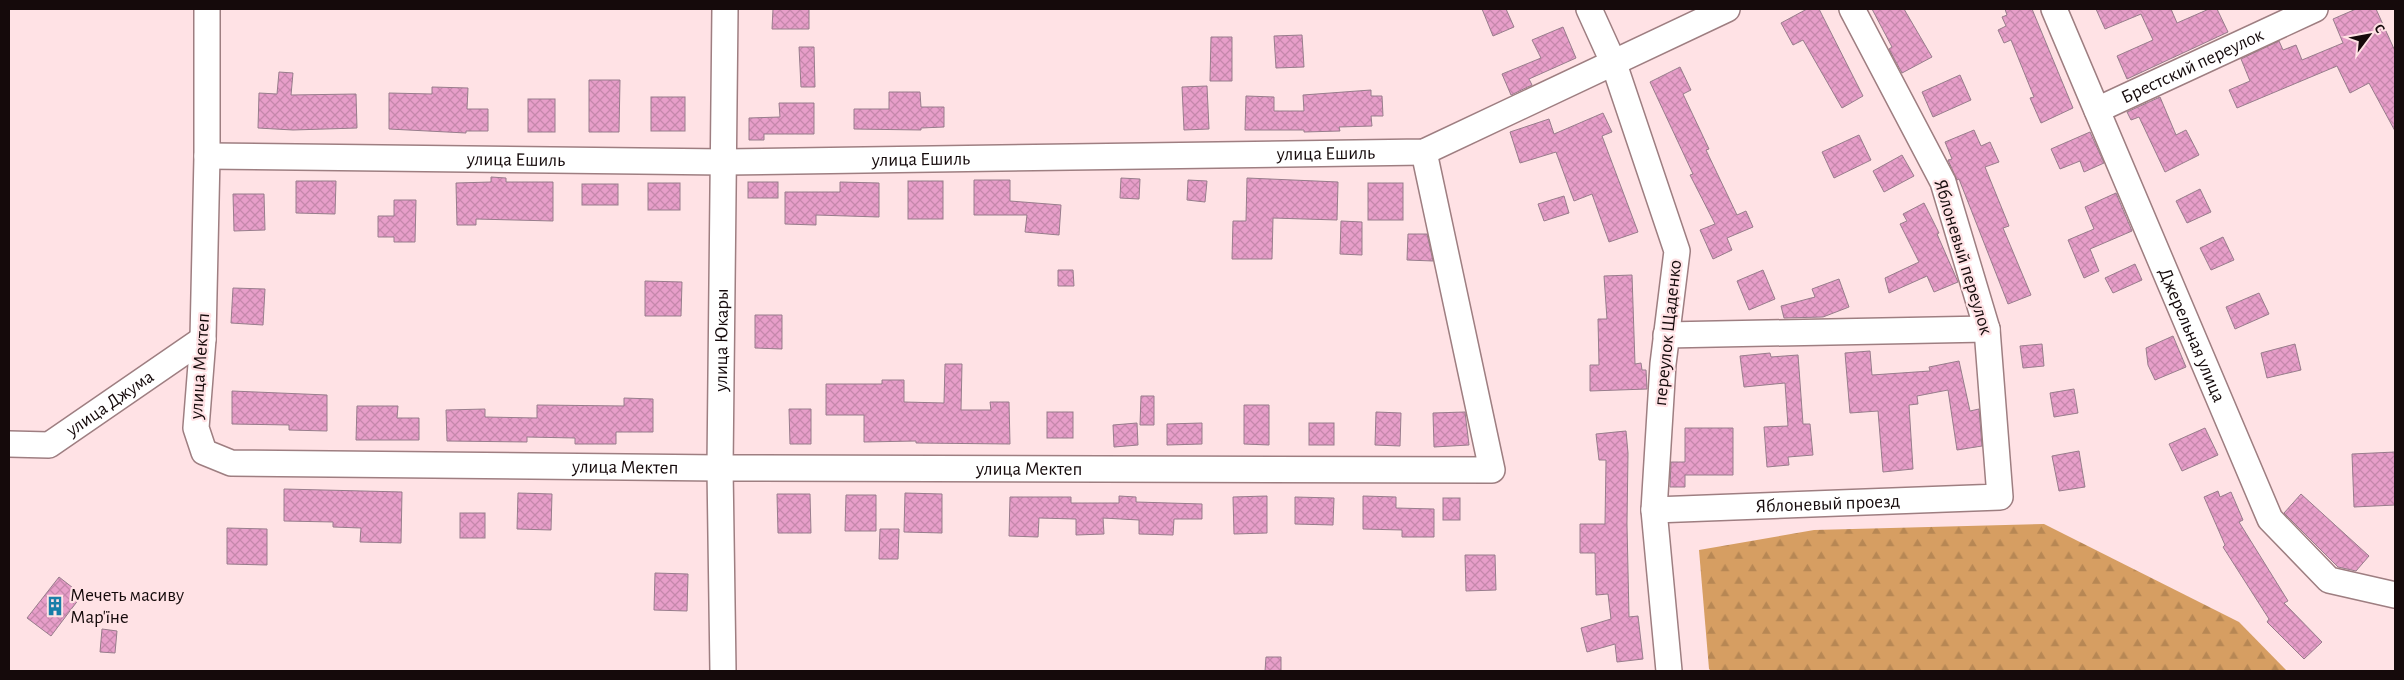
<svg xmlns="http://www.w3.org/2000/svg" width="2404" height="680" font-family="'Alegreya Sans',sans-serif">
<defs>
<pattern id="forest-firs" width="22" height="20" patternUnits="userSpaceOnUse" patternTransform="scale(1.25)"><rect width="22" height="20" fill="#d69e62"/><path d="M5 1l3.5 6h-7zM16 11l3.5 6h-7z" fill="#b78754"/></pattern>
<pattern id="building-cross-hatch" width="8" height="8" patternUnits="userSpaceOnUse" patternTransform="scale(1.25)"><rect width="8" height="8" fill="#e79ec9"/><path d="M0 0l8 8M0 8l8-8" fill="none" stroke="#c587ab"/></pattern>
</defs>
<rect width="100%" height="100%" fill="#ffe2e5"/>
<path fill="url(#forest-firs)" d="M2044,524L2239,622L2287,671H1711L1709,669L1699,550L1814,530Z"/>
<g fill="url(#building-cross-hatch)" stroke="#987d8c">
<path d="M773,9H809V29H772Z"/>
<path d="M1482,9H1506L1514,27L1493,36Z"/>
<path d="M1807,9H1819L1863,96L1842,108L1803,40L1793,45L1781,23Z"/>
<path d="M1872,9H1904L1932,57L1902,73L1889,49L1892,47Z"/>
<path d="M2005,9H2032L2073,108L2041,123L2030,98L2034,97L2011,40L2004,43L1998,30L2006,26L2002,17L2007,15Z"/>
<path d="M2096,9H2171L2177,23L2209,9H2217L2228,32L2127,79L2117,56L2153,40L2141,14L2105,29Z"/>
<path d="M2356,9H2376L2395,51V131L2369,83L2350,93L2337,66L2237,108L2229,90L2250,81L2241,59L2279,41L2283,50L2296,45L2302,60L2343,43L2333,19Z"/>
<path d="M1563,27L1576,58L1529,79L1532,85L1511,95L1502,74L1541,58L1532,40Z"/>
<path d="M1302,35L1304,67L1276,68L1274,36Z"/>
<path d="M1211,37H1232V81H1210Z"/>
<path d="M799,47H814L815,87H801Z"/>
<path d="M1680,67L1691,90L1683,94L1709,149L1706,150L1737,215L1746,211L1753,227L1727,238L1732,250L1713,259L1700,230L1715,224L1690,175L1693,174L1650,82Z"/>
<path d="M279,72L293,73L291,95L356,94L357,128L293,130L258,128L259,93L277,94Z"/>
<path d="M1960,75L1971,100L1933,117L1922,92Z"/>
<path d="M589,80H620L619,132H589Z"/>
<path d="M1207,86L1209,129L1184,130L1182,87Z"/>
<path d="M432,87L468,88L467,109H488V131H466V133L389,129V93L432,94Z"/>
<path d="M1371,90V96H1382L1383,116H1371L1372,126L1339,127L1340,131L1304,132V130H1245L1246,96L1274,97V111H1304L1303,95Z"/>
<path d="M889,92H920L921,107H944V127L921,128V130L854,129V109H889Z"/>
<rect x="651" y="97" width="34" height="34"/>
<path d="M2160,97L2176,135L2186,130L2199,155L2165,172L2139,117L2131,120L2127,112Z"/>
<rect x="528" y="99" width="27" height="33"/>
<path d="M779,103H814V134H764V140H749V118L780,117Z"/>
<path d="M1603,113L1612,132L1602,136L1638,232L1609,242L1592,194L1574,201L1556,152L1520,163L1510,132L1549,119L1554,134Z"/>
<path d="M1974,130L1981,146L1990,142L1999,162L1985,167L2009,226L2003,228L2031,295L2008,304L1959,179L1957,180L1948,160L1952,159L1945,142Z"/>
<path d="M2090,132L2104,163L2084,172L2080,161L2060,169L2051,149Z"/>
<path d="M1859,135L1871,160L1834,178L1822,152Z"/>
<path d="M1902,155L1914,176L1884,192L1873,171Z"/>
<path d="M491,177L506,178V182H553V221L476,219V225H457L456,183L491,182Z"/>
<path d="M1121,178L1140,179L1139,199L1120,198Z"/>
<path d="M1247,178L1338,182L1337,220L1273,218L1272,259H1232L1233,221H1246Z"/>
<path d="M974,180H1010V201L1061,205L1059,235L1025,232L1027,215H974Z"/>
<path d="M1188,180L1207,181L1205,202L1187,200Z"/>
<path d="M296,181H336L335,214L296,213Z"/>
<rect x="908" y="181" width="35" height="38"/>
<rect x="748" y="182" width="30" height="16"/>
<path d="M840,182L879,183V217L816,215V225L785,224V192H840Z"/>
<rect x="648" y="183" width="32" height="27"/>
<rect x="1368" y="183" width="35" height="37"/>
<rect x="582" y="184" width="36" height="21"/>
<path d="M2200,189L2211,212L2187,223L2176,201Z"/>
<path d="M2116,193L2132,231L2090,249L2099,271L2084,278L2068,240L2094,229L2085,207Z"/>
<path d="M233,194H264L265,230L234,231Z"/>
<path d="M1564,196L1569,213L1544,221L1538,204Z"/>
<path d="M394,200H416L415,242H394V237H378V216H394Z"/>
<path d="M1924,203L1939,233L1937,234L1958,282L1934,292L1927,276L1889,293L1885,278L1919,262L1900,224L1907,221L1903,214Z"/>
<path d="M1341,221L1362,222V255L1340,254Z"/>
<path d="M1408,234H1427L1433,261L1407,260Z"/>
<path d="M2223,237L2234,260L2211,270L2200,248Z"/>
<path d="M2135,264L2142,280L2113,293L2105,278Z"/>
<path d="M1058,270H1073L1074,286H1058Z"/>
<path d="M1763,270L1775,299L1749,310L1737,281Z"/>
<path d="M1632,275L1635,364L1641,363L1642,370H1646L1647,389L1590,391V365H1599L1598,319H1607L1604,276Z"/>
<path d="M1839,279L1849,307L1823,317L1784,318L1781,306L1815,297L1812,289Z"/>
<path d="M645,281L682,282L681,316H645Z"/>
<path d="M233,288L265,289L263,325L231,323Z"/>
<path d="M2259,293L2269,314L2235,329L2226,307Z"/>
<path d="M755,315H782V349L755,348Z"/>
<path d="M2173,336L2186,367L2155,380L2148,365L2146,348Z"/>
<path d="M2042,344L2044,366L2023,368L2020,346Z"/>
<path d="M2295,344L2301,370L2267,378L2261,353Z"/>
<path d="M1870,351L1872,375L1930,371L1929,367L1959,361L1970,411L1979,409L1982,446L1957,450L1948,390L1917,396L1918,404L1909,405L1913,469L1883,472L1878,411L1850,413L1845,353Z"/>
<path d="M1770,353L1771,357L1798,355L1803,424H1810L1813,455L1788,457L1789,465L1767,467L1764,427L1788,426L1785,383L1744,387L1740,356Z"/>
<path d="M945,364H962L961,410H991L990,402H1009L1010,444L916,443V441L864,442V415H826V384H882V380H904V402L944,403Z"/>
<path d="M2074,389L2078,413L2054,417L2050,393Z"/>
<path d="M232,391L327,395V431L289,430V425L232,424Z"/>
<path d="M1141,396H1154V425H1140Z"/>
<path d="M624,398L653,399V432H616V444H575V438L527,437V442L447,441L446,410L485,409V417L537,418V405L624,406Z"/>
<path d="M1244,405H1269V445L1244,444Z"/>
<path d="M357,406H398L397,418H419V440H356Z"/>
<path d="M789,409H811V444H790Z"/>
<rect x="1047" y="412" width="26" height="26"/>
<path d="M1376,412L1401,413L1400,446L1375,445Z"/>
<path d="M1465,412L1469,445L1434,447L1433,413Z"/>
<path d="M1137,423L1138,445L1114,447L1113,425Z"/>
<path d="M1202,423V444L1167,445V424Z"/>
<rect x="1309" y="423" width="25" height="22"/>
<path d="M1685,428H1733V475H1685V487H1670L1671,462H1685Z"/>
<path d="M2205,428L2218,455L2182,471L2169,444Z"/>
<path d="M1626,431L1628,453L1627,524L1629,617L1638,616L1643,659L1617,662L1615,644L1587,652L1581,628L1611,619L1608,594L1596,595L1595,553H1580V524H1605L1606,460H1599L1596,434Z"/>
<path d="M2079,451L2085,487L2059,491L2052,456Z"/>
<path d="M2395,452V505L2354,507L2352,454Z"/>
<path d="M284,489L402,492L401,543L360,542L361,528L333,527V522L284,521Z"/>
<path d="M2218,491L2220,497L2231,492L2243,520L2239,522L2288,601L2284,603L2322,642L2304,659L2267,622L2269,619L2223,547L2225,545L2204,497Z"/>
<path d="M518,493L552,494L551,530L517,529Z"/>
<path d="M905,493L942,494V533L904,532Z"/>
<path d="M777,494H810L811,533H778Z"/>
<path d="M2301,494L2369,556L2356,571L2338,567L2284,513Z"/>
<path d="M846,495H876V531H845Z"/>
<path d="M1119,496L1136,497V502L1202,504V519H1174L1173,535L1139,534V520L1103,518L1104,534L1076,535V519L1039,518L1038,537L1009,536L1010,497H1071V503H1119Z"/>
<path d="M1267,496V533L1234,534L1233,497Z"/>
<path d="M1363,496L1396,497V508L1434,509V537H1402V530L1363,529Z"/>
<path d="M1295,497L1334,498L1333,525L1295,524Z"/>
<rect x="1443" y="498" width="17" height="22"/>
<rect x="460" y="513" width="25" height="25"/>
<path d="M227,528L267,529V565L227,564Z"/>
<path d="M880,529H899L898,559H879Z"/>
<path d="M1465,555H1495L1496,590L1466,591Z"/>
<path d="M655,573L688,574L687,611L654,610Z"/>
<path d="M59,577L82,595L51,636L27,618Z"/>
<path d="M102,629L117,631L115,653L100,652Z"/>
<path d="M1266,657H1281V671H1265Z"/>
</g>
<g fill="none" stroke-linecap="round" stroke-linejoin="round">
<defs>
<g id="minor">
<path id="s1" d="M207,9V156L203,339L196,428L204,452L231,463L720,468L1492,470L1424,152"/>
<path d="M1589,9L1614,64L1677,251L1663,364L1654,510L1669,671"/>
<path id="s2" d="M2054,9L2270,519L2329,580L2395,595"/>
<path id="s3" d="M2097,110L2315,9"/>
<path id="s4" d="M207,156L725,162L1424,152L1727,9"/>
<path d="M1666,335L1987,329"/>
<path id="s5" d="M9,444L49,445L203,339"/>
<path id="s6" d="M1654,510L2000,497L1987,329L1943,182L1852,9"/>
<path id="s7" d="M723,671L720,468L725,9"/>
</g>
</defs>
<use href="#minor" stroke="#9e7e81" stroke-width="28"/>
<use href="#minor" stroke="#fff" stroke-width="25"/>
</g>
<defs>
<symbol id="building-bare" viewBox="-9 -9 18 18"><path d="M-4-6H4V6H1V3H-1V6H-4ZM-2.5-4.3h1.7v1.8h-1.7ZM.8-4.3h1.7v1.8H.8ZM-2.5-1h1.7V.8h-1.7ZM.8-1h1.7V.8H.8Z" fill="#187ea8" stroke="#ffe2e5" stroke-width="2.5" paint-order="stroke"/></symbol>
</defs>
<g fill-rule="evenodd">
<use href="#building-bare" x="41" y="592" width="28" height="28"/>
</g>
<g text-anchor="middle" dominant-baseline="central" stroke-width="4.5" stroke-linejoin="round" paint-order="stroke">
<g font-size="19" fill="#150a0b" stroke="#ffe2e5">
<text stroke="none"><textPath href="#s3" startOffset="105">Брестский переулок</textPath></text>
<text stroke="none"><textPath href="#s4" startOffset="1119">улица Ешиль</textPath></text>
<text stroke="none"><textPath href="#s4" startOffset="714">улица Ешиль</textPath></text>
<text stroke="none"><textPath href="#s4" startOffset="309">улица Ешиль</textPath></text>
<text transform="translate(1963 257) rotate(73)">Яблоневый переулок</text>
<text transform="translate(1668 333) rotate(-84)">переулок Щаденко</text>
<text stroke="none"><textPath href="#s2" startOffset="354">Джерельная улица</textPath></text>
<text stroke="none"><textPath href="#s7" startOffset="331">улица Юкары</textPath></text>
<text transform="translate(200 366) rotate(-86)">улица Мектеп</text>
<text stroke="none"><textPath href="#s5" startOffset="114">улица Джума</textPath></text>
<text stroke="none"><textPath href="#s1" startOffset="868">улица Мектеп</textPath></text>
<text stroke="none"><textPath href="#s1" startOffset="1272">улица Мектеп</textPath></text>
<text stroke="none"><textPath href="#s6" startOffset="174">Яблоневый проезд</textPath></text>
</g>
<g font-size="19" fill="#150a0b" stroke="#ffe2e5" text-anchor="start">
<text x="70" y="595">Мечеть масиву<tspan x="70" dy="22">Мар'їне</tspan></text>
</g>
</g>
<rect width="2404" height="680" fill="none" stroke="#150a0b" stroke-width="20"/>
<g transform="translate(2369 35) rotate(58)" stroke="#ffe2e5" stroke-width="4" paint-order="stroke">
<path d="M0-4L9 19L0 12L-9 19Z" fill="#150a0b"/>
<text y="-8" font-size="14" font-weight="bold" text-anchor="middle" fill="#150a0b">С</text>
</g>
</svg>
